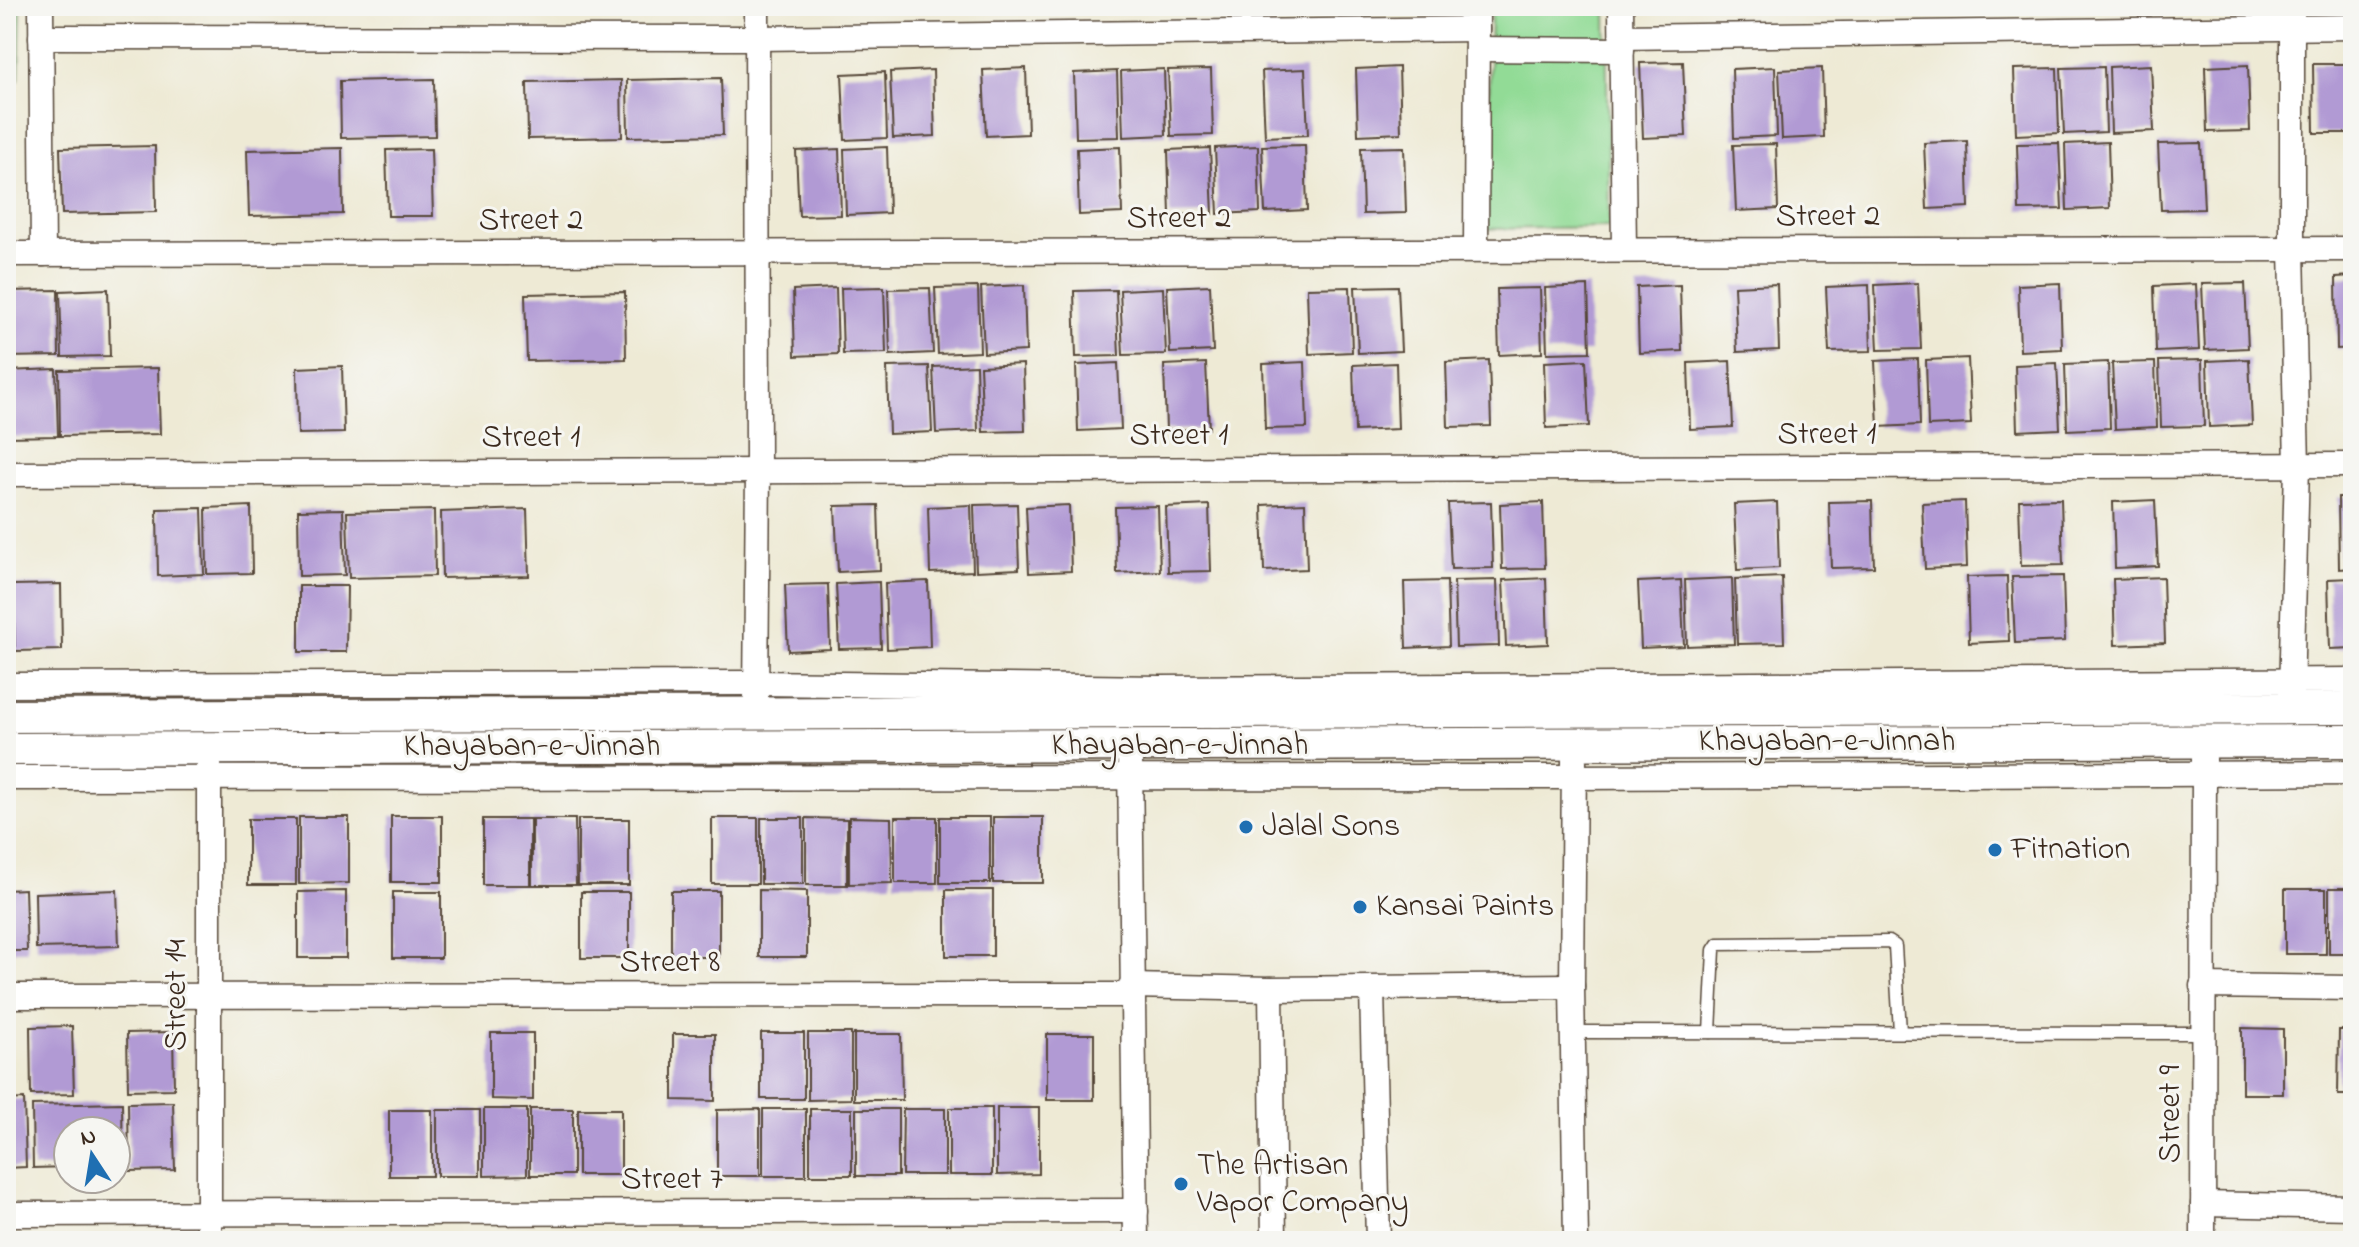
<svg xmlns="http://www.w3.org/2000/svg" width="2359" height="1247" font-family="'Indie Flower',sans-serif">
<rect width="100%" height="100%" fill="#f6f6f2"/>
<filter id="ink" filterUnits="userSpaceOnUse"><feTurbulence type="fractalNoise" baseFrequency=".0125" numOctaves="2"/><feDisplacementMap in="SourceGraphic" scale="16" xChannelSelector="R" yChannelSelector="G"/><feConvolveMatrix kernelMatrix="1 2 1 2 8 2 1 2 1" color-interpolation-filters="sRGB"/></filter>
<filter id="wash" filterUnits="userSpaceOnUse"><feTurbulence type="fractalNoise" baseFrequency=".006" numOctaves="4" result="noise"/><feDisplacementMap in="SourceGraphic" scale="32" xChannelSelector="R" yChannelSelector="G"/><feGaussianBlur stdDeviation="1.8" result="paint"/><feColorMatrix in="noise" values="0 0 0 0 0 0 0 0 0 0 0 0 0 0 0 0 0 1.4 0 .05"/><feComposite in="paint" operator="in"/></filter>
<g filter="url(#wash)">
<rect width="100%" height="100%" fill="#eeead5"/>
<g fill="#92db96" stroke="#66825a" stroke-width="2">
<path d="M6,6H21L19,79L6,84Z"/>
<path d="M1491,6H1606L1609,227L1487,229Z"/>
</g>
<g id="blocks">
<g fill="#b19ad4">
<path d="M1683,62L1686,136L1643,138L1640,63Z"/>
<path d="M2313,64H2353V133H2314Z"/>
<path d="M2151,65L2154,131L2111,133L2109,67Z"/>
<path d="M2248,65L2250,131L2207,132L2205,67Z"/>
<path d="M1399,67L1401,133L1358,135L1356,69Z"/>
<path d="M1775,67L1777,136L1734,138L1732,69Z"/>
<path d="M2104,67L2106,132L2064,134L2061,68Z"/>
<path d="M1026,68L1028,134L986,136L983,70Z"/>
<path d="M1822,68L1824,137L1782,139L1779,70Z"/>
<path d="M2057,68L2059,133L2016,135L2014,69Z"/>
<path d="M1164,69L1166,135L1123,137L1121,71Z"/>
<path d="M1211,69L1213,135L1171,136L1168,70Z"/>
<path d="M1305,69L1308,135L1265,137L1262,71Z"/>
<path d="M933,70L935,136L893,138L890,72Z"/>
<path d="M1117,71L1119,137L1076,138L1074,73Z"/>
<path d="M885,72L887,138L845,140L842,74Z"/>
<path d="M721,78L723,135L628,137L627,80Z"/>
<path d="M434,79L435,136L341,138L340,81Z"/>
<path d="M621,80L622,137L528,139L527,82Z"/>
<path d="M1967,141L1969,207L1927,209L1924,143Z"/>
<path d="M2108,142L2110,208L2067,210L2065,144Z"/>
<path d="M2059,143L2062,209L2019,210L2017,144Z"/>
<path d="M2201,143L2204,209L2161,210L2158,144Z"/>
<path d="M1776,144L1778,209L1736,211L1733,145Z"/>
<path d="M1305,145L1307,210L1265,212L1262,146Z"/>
<path d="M155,146L156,212L62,214L60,148Z"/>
<path d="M1258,146L1260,212L1218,214L1215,148Z"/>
<path d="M887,147L889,213L846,215L844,149Z"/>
<path d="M1120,147L1122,213L1079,215L1077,149Z"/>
<path d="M1404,147L1406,213L1363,214L1361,148Z"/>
<path d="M342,148L343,214L249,216L247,150Z"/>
<path d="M1210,148L1213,214L1170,215L1168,150Z"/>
<path d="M431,149L433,216H388L386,150Z"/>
<path d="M839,149L841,215L799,216L796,151Z"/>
<path d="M2353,276V348L2337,349L2336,277Z"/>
<path d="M1918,283L1921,349L1878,350L1875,285Z"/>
<path d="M2060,283L2062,349L2020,351L2018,285Z"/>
<path d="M2245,283L2248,348L2205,350L2202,284Z"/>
<path d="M1777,284L1779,350L1737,352L1734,286Z"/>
<path d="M2196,284L2199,350L2156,352L2154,286Z"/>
<path d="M1024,285L1026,351L984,353L981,287Z"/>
<path d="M1210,285L1213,351L1170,353L1167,287Z"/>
<path d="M1680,285L1682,351L1639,353L1637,287Z"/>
<path d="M1869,285L1871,351L1829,352L1826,287Z"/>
<path d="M1398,286L1401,351L1358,353L1355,287Z"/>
<path d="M1588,286L1590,352L1547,353L1545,288Z"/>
<path d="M884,287L886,353L843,354L841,288Z"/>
<path d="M978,287L980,352L938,354L935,288Z"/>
<path d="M1350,287L1352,352L1309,354L1307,288Z"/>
<path d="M836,288L838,354L795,356L793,290Z"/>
<path d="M930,288L933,353L890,355L888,289Z"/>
<path d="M1163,288L1166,354L1123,355L1120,290Z"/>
<path d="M1540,288L1542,353L1499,355L1497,289Z"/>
<path d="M108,289L110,356L62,357L60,291Z"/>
<path d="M58,290L59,356L6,357V291Z"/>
<path d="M1116,290L1119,356L1076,357L1074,291Z"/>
<path d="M625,292L626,359L527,361L525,294Z"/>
<path d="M1968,358L1971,424L1928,426L1926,360Z"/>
<path d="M1918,359L1920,425L1878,427L1875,361Z"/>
<path d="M2249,359L2252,425L2209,427L2207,361Z"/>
<path d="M1489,360L1491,426L1448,427L1446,362Z"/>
<path d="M1586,360L1589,426L1546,428L1544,362Z"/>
<path d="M2202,360L2204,426L2161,427L2159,361Z"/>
<path d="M1730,361L1733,427L1690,429L1688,363Z"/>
<path d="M1305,362L1307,428L1265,429L1263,364Z"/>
<path d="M2108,362L2110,428L2067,430L2065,364Z"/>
<path d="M2155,362L2157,427L2115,429L2112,363Z"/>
<path d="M1118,363L1121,429L1078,431L1076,365Z"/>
<path d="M1206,363L1209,429L1166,430L1164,365Z"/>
<path d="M1396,363L1398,429L1355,431L1353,365Z"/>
<path d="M2057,363L2060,429L2017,431L2015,365Z"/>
<path d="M1023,364L1025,431L983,432L980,366Z"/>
<path d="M976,365L978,431L936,433L933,367Z"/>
<path d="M342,366L344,433L298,434L297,368Z"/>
<path d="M929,366L932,432L889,434L887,367Z"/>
<path d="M158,368L160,434L60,436L59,370Z"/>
<path d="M56,369L58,436L6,437V371Z"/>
<path d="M2338,497H2353V568L2339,569Z"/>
<path d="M2061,499L2063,565L2021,566L2019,500Z"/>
<path d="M2155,500L2158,566L2115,568L2113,502Z"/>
<path d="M1872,501L1874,567L1831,568L1829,502Z"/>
<path d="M1965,501L1967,567L1925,569L1922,503Z"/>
<path d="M1491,502L1493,568L1451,569L1448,503Z"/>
<path d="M1543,502L1545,568L1502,569L1500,504Z"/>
<path d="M1777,502L1779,568L1737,570L1734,504Z"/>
<path d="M1305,503L1307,569L1264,571L1262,505Z"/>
<path d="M1017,504L1019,569L976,571L974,505Z"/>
<path d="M878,505L880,570L838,572L835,506Z"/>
<path d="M971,505L973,571L930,573L928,507Z"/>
<path d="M1069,505L1071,571L1029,573L1026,507Z"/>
<path d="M1209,505L1211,571L1168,572L1166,507Z"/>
<path d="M251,506L252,573L207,574L206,508Z"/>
<path d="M1158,506L1160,571L1117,573L1115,507Z"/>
<path d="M202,508L204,574L158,576L157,509Z"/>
<path d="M343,509L345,575L299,576L298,510Z"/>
<path d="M527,509L529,576L442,578L441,512Z"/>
<path d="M434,510L435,576L349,578L347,512Z"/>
<path d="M2007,576L2009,641L1969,643L1967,577Z"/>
<path d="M2063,576L2065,641L2015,643L2012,577Z"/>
<path d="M1782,577L1784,643L1737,644L1735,579Z"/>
<path d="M2163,577L2165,643L2115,645L2113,579Z"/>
<path d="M1546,578L1548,644L1506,646L1503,580Z"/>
<path d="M1732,578L1734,644L1687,646L1685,580Z"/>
<path d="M2353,578V648L2330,649L2328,579Z"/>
<path d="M1497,580L1499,646L1456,647L1454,581Z"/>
<path d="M1681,580L1684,646L1641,648L1638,582Z"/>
<path d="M928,581L930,647L887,649L885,583Z"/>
<path d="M1447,581L1449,646L1406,648L1404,582Z"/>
<path d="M879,582L881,648L839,649L836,584Z"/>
<path d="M61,584L62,650L15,651L13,585Z"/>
<path d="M828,584L830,649L788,651L785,585Z"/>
<path d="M6,585H9L11,651H6Z"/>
<path d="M299,586H347L346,652H299Z"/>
<rect x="391" y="816" width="51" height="66"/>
<path d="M299,817H349V883L299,884Z"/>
<path d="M849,817L891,818L892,883L849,884Z"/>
<rect x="895" y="817" width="42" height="66"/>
<rect x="940" y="817" width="50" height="66"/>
<rect x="993" y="817" width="50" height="66"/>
<rect x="712" y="818" width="46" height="66"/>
<rect x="761" y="818" width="42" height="66"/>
<path d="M806,818L847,819V885H806Z"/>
<rect x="248" y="819" width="48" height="66"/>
<rect x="483" y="819" width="47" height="66"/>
<path d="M532,819H575L576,885H532Z"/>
<rect x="578" y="819" width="51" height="66"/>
<rect x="2329" y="888" width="24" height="66"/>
<path d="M25,889L27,951H6V890Z"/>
<rect x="2285" y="889" width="41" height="65"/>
<path d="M117,890L119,946L36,948L35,893Z"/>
<path d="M759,890L807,891V957H759Z"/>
<rect x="946" y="890" width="47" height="66"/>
<path d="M346,891V958H298V892Z"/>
<rect x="671" y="891" width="48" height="66"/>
<rect x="393" y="892" width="48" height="66"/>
<rect x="581" y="892" width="48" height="66"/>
<path d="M72,1026L74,1094L31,1095L30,1027Z"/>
<path d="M2242,1028L2283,1029V1094H2242Z"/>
<path d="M2339,1030H2353V1095H2338Z"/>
<path d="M173,1032L174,1089L128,1090L127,1033Z"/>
<path d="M491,1033H533V1100L491,1099Z"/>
<rect x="761" y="1033" width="43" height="66"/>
<path d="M808,1033H851V1099L808,1100Z"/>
<path d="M673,1034H715V1101L673,1100Z"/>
<path d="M854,1034H901L902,1100H854Z"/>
<rect x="1047" y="1034" width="47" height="66"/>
<path d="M24,1099L26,1167L6,1168V1100Z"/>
<path d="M173,1102L175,1170L129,1171L128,1103Z"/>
<path d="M122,1103L123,1165L116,1166V1131H68V1167L33,1168L32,1105Z"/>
<rect x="949" y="1108" width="43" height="67"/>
<path d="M997,1108H1039V1174L997,1175Z"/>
<path d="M484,1109H527V1175L484,1176Z"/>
<rect x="530" y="1109" width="43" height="66"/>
<rect x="578" y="1109" width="43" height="66"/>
<path d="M760,1109V1176H717V1110Z"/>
<rect x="763" y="1109" width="43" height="67"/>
<rect x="810" y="1109" width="42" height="66"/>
<rect x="856" y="1109" width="42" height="67"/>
<path d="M903,1109H945V1175H902Z"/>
<rect x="389" y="1110" width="43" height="66"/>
<rect x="437" y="1110" width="43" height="66"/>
</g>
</g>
</g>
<g filter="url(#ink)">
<use href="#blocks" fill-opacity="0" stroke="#564739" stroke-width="2"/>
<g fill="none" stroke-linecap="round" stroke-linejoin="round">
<defs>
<g id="service">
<path d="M1574,1032L2202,1033"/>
<path d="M1710,1032L1714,950L1718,944L1889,942L1895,946L1900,1032"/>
</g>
<g id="minor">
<path d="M41,6L43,254"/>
<path d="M1621,6L1624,249"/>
<path d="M41,37L757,38L1477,29"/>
<path d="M1622,37L2353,27"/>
<path d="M1477,49L1622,50"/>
<path d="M1476,250L1477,6"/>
<path d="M6,254L2353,249"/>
<path d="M6,474L2353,465"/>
<path d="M6,685L756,683L1161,688L2353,680"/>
<path d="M2291,694L2297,466L2292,249V6"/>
<path d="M756,700L758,469L757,6"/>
<path d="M1130,761L1136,1241"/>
<path d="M1574,761L1572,986L1576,1241"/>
<path d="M209,762V1241"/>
<path d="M6,778L1574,777L2353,773"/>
<path d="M1131,986L1271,989L1572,986"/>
<path d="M2202,986L2353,988"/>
<path d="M1271,989L1274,1241"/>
<path d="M1372,989L1378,1241"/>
<path d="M6,996L1131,995"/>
<path d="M2203,1204L2353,1207"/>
<path d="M6,1214L1136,1211"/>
<path d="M2203,1241L2204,759"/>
</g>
<g id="secondary">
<path d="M6,716L2353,708"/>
<path d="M6,749L2353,741"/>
</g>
</defs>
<use href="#service" stroke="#564739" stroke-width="15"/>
<use href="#minor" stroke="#564739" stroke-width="27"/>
<use href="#secondary" stroke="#564739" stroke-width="35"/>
<use href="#service" stroke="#fff" stroke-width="12"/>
<use href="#minor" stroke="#fff" stroke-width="24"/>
<use href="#secondary" stroke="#fff" stroke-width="32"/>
</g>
</g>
<g fill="#1f6fb2" stroke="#f6f6f2" stroke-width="3">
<circle cx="1246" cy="827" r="8"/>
<circle cx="1995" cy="850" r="8"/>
<circle cx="1360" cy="907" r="8"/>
<circle cx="1181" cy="1184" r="8"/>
</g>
<g text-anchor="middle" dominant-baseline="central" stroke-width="6" stroke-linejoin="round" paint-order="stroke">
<g font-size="32" fill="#3b2a1e" stroke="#f6f6f2">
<text x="1828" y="217">Street 2</text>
<text x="1179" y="219">Street 2</text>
<text x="531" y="221">Street 2</text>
<text x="1827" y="435">Street 1</text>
<text x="1179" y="436">Street 1</text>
<text x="531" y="438">Street 1</text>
<text x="1827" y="742">Khayaban-e-Jinnah</text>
<text x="1180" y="746">Khayaban-e-Jinnah</text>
<text x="532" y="747">Khayaban-e-Jinnah</text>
<text x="670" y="963">Street 8</text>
<text transform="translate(177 995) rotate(-90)">Street 14</text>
<text transform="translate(2171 1114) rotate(-90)">Street 9</text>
<text x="672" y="1180">Street 7</text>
</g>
<g font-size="32" fill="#3b2a1e" stroke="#f6f6f2" text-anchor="start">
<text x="1262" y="827">Jalal Sons</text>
<text x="2011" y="850">Fitnation</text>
<text x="1376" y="907">Kansai Paints</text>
<text x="1197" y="1166">The Artisan<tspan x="1197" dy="37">Vapor Company</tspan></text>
</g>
</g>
<rect width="2359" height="1247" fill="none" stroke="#f6f6f2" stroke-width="32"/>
<g transform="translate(92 1155) rotate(348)"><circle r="38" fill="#f6f6f2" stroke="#aba49d" stroke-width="2"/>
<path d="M0-6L14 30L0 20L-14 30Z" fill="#1f6fb2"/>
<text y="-12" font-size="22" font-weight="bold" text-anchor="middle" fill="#3b2a1e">N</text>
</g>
</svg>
